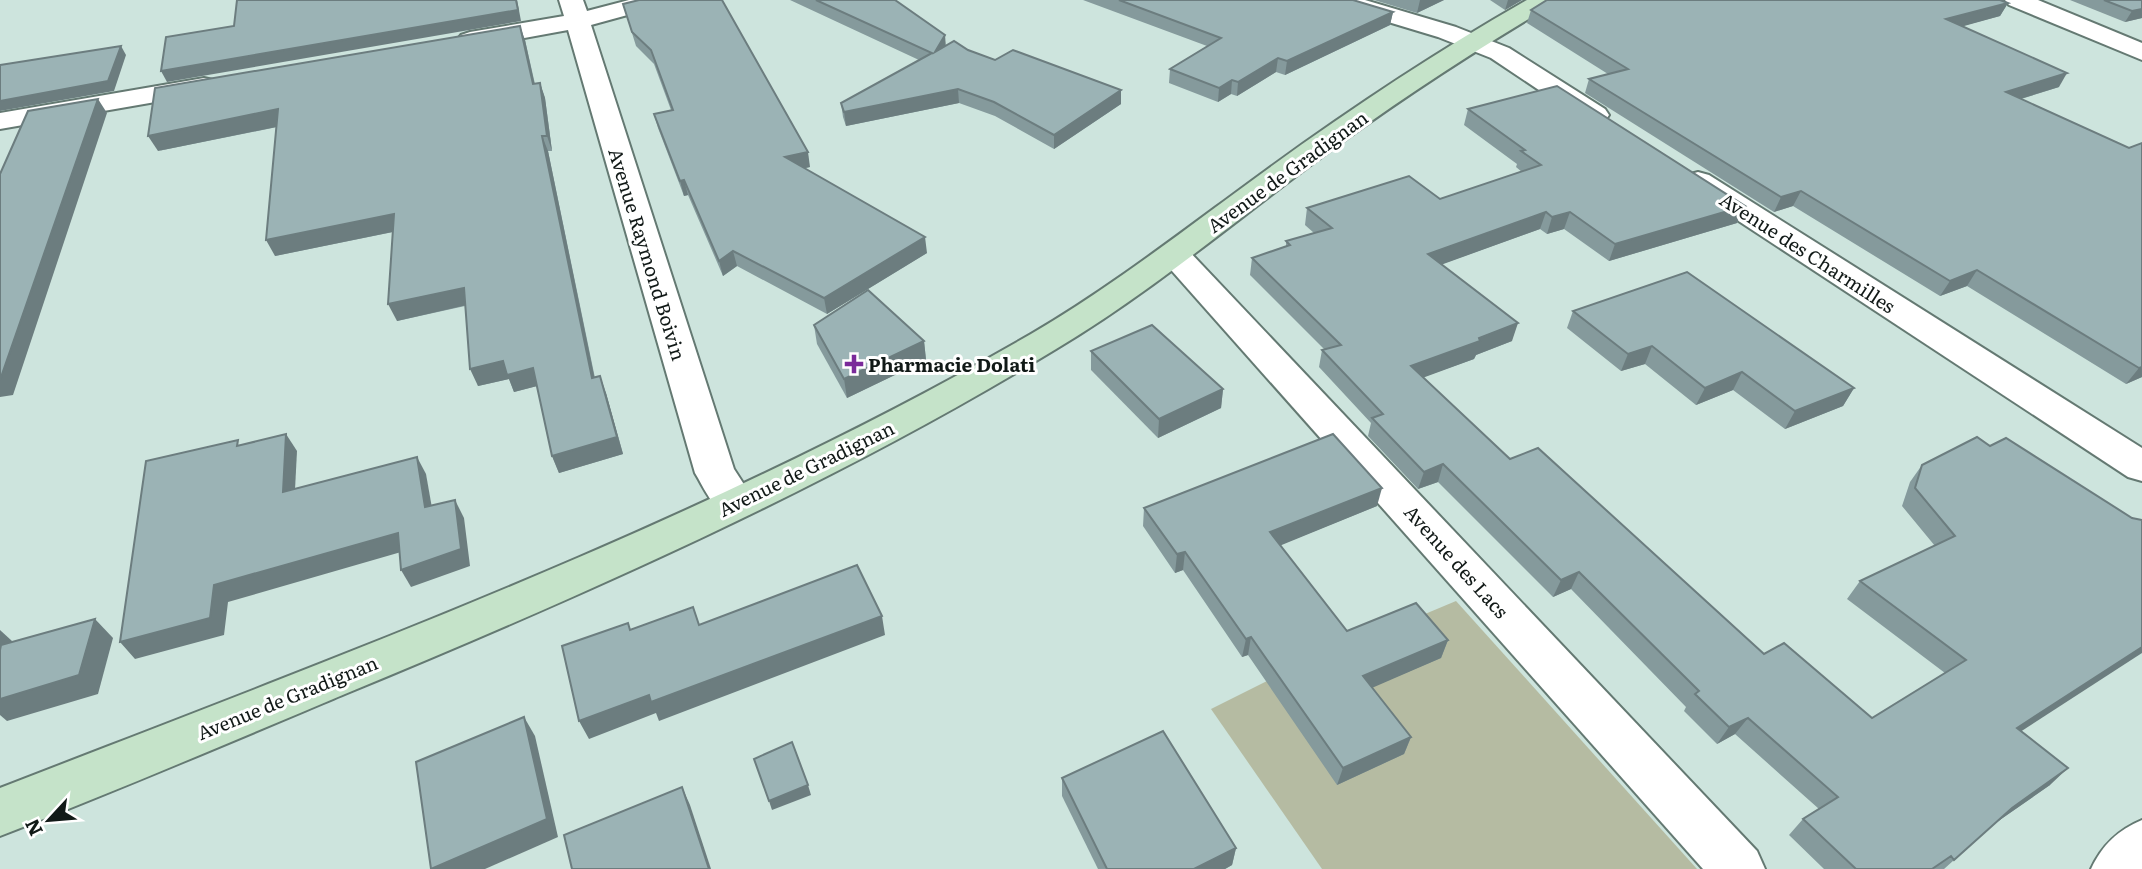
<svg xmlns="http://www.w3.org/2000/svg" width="2142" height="869" font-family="Literata,serif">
<rect width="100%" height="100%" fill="#cde4dd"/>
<path fill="#b5bba2" d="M1456,601L1697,869H1322L1211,709L1277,676Z"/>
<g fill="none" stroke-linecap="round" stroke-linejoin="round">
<defs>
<g id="minor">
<path d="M559,0H583L587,11L629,0H668L664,5L591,25L734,469L756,503L750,514C718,524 710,498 695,473L568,30L470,48L461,45L457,40L461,35L470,32L564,16Z"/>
<path d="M1328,0H1365L1456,27L1509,48L1605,109L1609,115L1605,121L1595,123L1585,121L1491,58L1438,37L1332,5Z"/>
<path d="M2005,0H2038L2142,43V60L2009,5Z"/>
<path d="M204,78L213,80L217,86L213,92L0,129V113Z"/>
<path d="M1698,172L1709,175L2142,448V481L2128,477L1687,187L1683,181L1687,175Z"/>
<path d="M1175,245L1186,248L1757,851L1765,869H1703L1164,262L1159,255L1164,248Z"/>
<path d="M2142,820V869H2091C2102,845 2118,830 2142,820Z"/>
</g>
<path id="secondary" d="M1527,0H1556L1552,5C1471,53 1391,105 1315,162C1230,225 1148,294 1056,349C831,486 589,593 345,694C231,742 116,791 0,836V788C350,652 705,522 1031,334C1113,286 1188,227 1265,171C1350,109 1436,52 1527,0Z"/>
</defs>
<use href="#minor" stroke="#647972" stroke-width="4"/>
<use href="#secondary" stroke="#647972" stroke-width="4"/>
<use href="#minor" fill="#fff" fill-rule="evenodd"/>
<use href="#secondary" fill="#c5e3c9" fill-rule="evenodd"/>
</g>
<g fill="#859a9c">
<path d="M790,0H895L946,46L968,50L1121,104L1054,149L995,116L959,103L846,126L843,117L841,103L919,60Z"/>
<path d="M1083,0H1353L1393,12L1390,25L1285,75L1276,72L1237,96L1231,94L1218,102L1169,83L1170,69L1207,46Z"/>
<path d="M1374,0H1444L1417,13Z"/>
<path d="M1490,0H1522L1505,10Z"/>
<path d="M2070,0H2142V18L2125,22Z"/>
<path d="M2008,3L2000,16L1962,26L2059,87L2021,99L2129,148L2142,143V377L2126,384L1967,286L1940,296L1793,206L1774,212L1585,93L1589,79L1608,74L1527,23L1531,10Z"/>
<path d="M623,4L810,167L805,168L927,253L827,314L737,266L723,276L688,195L684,196L658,128L654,114L671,110L654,64L636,46Z"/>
<path d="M525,40L535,84L540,83L545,98L552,151H548L595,378L606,393L623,454L559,473L552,456L537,386L514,392L509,379L478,386L465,306L397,321L393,232L275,256L277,127L158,151Z"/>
<path d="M1468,109L1745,206L1737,223L1609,261L1564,229L1547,234L1540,229L1442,264L1512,341L1476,355L1474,359L1423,377L1510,459L1764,654L1872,718L1945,673L1847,599L1860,581L1935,546L1902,506L1910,482L1922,465L1977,437L2021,731L2050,785L1994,824L1944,869H1824L1789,835L1803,819L1819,809L1735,734L1717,744L1684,711L1686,707L1571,589L1553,597L1438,482L1418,489L1368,436L1371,423L1319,367L1322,350L1324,349L1250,275L1252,258L1286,246V241L1314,233L1305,225L1307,208L1440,199L1522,172L1516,167L1517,164L1464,125Z"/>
<path d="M1573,311L1854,388L1843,406L1785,429L1733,390L1696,405L1645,364L1621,371L1567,328Z"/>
<path d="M814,325L924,341L926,360L847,398L817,344Z"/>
<path d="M1091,351L1223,389L1221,408L1158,438L1091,370Z"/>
<path d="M1377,506L1280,545L1347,631L1448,640L1441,658L1372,687L1411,737L1404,754L1337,785L1248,655L1242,657L1183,570L1175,573L1143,526L1144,508Z"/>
<path d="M1062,778L1236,848L1232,865L1225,869H1098L1062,796Z"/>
</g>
<g fill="#6c7d7f">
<path d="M516,0H517L521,21L167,82L161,71Z"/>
<path d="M1420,0H1444L1417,13Z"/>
<path d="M1508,0H1522L1505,10Z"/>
<path d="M2008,3L2000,16L1939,33L1946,19Z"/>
<path d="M2142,9V18L2125,22L2132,11Z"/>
<path d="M1393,12L1390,25L1285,75L1287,61Z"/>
<path d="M520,26L525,40L538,100L533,84Z"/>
<path d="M945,35L946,48L935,52Z"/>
<path d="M121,46L126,55L114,91L0,111V101Z"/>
<path d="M1278,58L1276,72L1237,96L1238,82Z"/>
<path d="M2067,73L2059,87L1997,106L2006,92Z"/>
<path d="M1232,80L1231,94L1218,102L1219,88Z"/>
<path d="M540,83L545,98L552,151L547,136Z"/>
<path d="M958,89L959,103L846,126L844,112Z"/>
<path d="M1121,90V104L1054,149V135Z"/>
<path d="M98,99L107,113L13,395L0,397V380Z"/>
<path d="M278,109L286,125L158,151L148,136Z"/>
<path d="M542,136L548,151L598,395L592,378Z"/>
<path d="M808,152L810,167L788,172L785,157Z"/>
<path d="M684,180L688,195L684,196L680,181Z"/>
<path d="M1801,191L1793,206L1774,212L1781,197Z"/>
<path d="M1745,206L1737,223L1609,261L1615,244Z"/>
<path d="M1546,212L1540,229L1424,271L1428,254Z"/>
<path d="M1570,212L1564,229L1547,234L1552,217Z"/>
<path d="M394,214L402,230L275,256L266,240Z"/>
<path d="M925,237L927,253L827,314L824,298Z"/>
<path d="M733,251L737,266L723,276L719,261Z"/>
<path d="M1977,270L1967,286L1940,296L1950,281Z"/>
<path d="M464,288L471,304L397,321L388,304Z"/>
<path d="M1518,323L1512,341L1476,355L1474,359L1406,384L1411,366Z"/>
<path d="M924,341L926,360L847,398L844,379Z"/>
<path d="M1652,346L1645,364L1621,371L1628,354Z"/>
<path d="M503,361L533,368L541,385L514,392L509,379L478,386L470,369Z"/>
<path d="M2142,367V377L2126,384L2139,368Z"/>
<path d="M1742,372L1733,390L1696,405L1705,388Z"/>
<path d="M600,376L606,393L623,454L559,473L552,456Z"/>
<path d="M1854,388L1843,406L1785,429L1795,411Z"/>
<path d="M1223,389L1221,408L1158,438L1159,419Z"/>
<path d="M286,434L297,451L294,509L283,492Z"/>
<path d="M417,457L426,474L435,525L425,507Z"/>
<path d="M1443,464L1438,482L1418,489L1424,472Z"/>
<path d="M1382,488L1377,506L1267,551L1270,532Z"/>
<path d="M455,500L464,518L470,566L411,587L401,570Z"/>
<path d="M398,533L408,550L228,602L224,635L135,659L120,642L214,585Z"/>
<path d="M1185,552L1183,570L1175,573L1177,554Z"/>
<path d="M1579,572L1571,589L1553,597L1561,580Z"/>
<path d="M882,616L885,635L659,721L656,713L589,739L579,721L649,695Z"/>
<path d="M95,619L113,638L98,694L7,721L0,715V699Z"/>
<path d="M0,630L12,641L0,691Z"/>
<path d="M1251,637L1248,655L1242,657L1246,639Z"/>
<path d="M1448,640L1441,658L1358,694L1363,676Z"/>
<path d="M2142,647V653L2000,745L2017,728Z"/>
<path d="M524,717L535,736L558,837L485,869H432Z"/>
<path d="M1748,718L1735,734L1717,744L1729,727Z"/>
<path d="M1411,737L1404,754L1337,785L1343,768Z"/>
<path d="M2068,768L2050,785L1994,824L1944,869L2012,808Z"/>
<path d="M808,785L811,795L772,810L769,801Z"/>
<path d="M682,787L690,805L711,869H709Z"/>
<path d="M1236,848L1232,865L1225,869H1194Z"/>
</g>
<g fill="#9bb3b5" stroke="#6c7d7f" stroke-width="2">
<path d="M237,0H516L518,10L161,71L166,37L234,26Z"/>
<path d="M639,0H722L808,152L785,157L925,237L824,298L733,251L719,261L684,180L680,181L654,114L673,110L651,50L632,32L623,4Z"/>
<path d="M816,0H895L945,35L935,52L954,41L968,50L995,60L1013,50L1121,90L1054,135L994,102L958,89L844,112L841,103L932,53Z"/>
<path d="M1119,0H1353L1393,12L1287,61L1278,58L1238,82L1232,80L1219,88L1170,69L1221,38Z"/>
<path d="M1547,0H2000L2008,3L1946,19L2067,73L2006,92L2129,148L2142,143V367L2139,368L1977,270L1950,281L1801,191L1781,197L1589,79L1628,69L1531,10Z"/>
<path d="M2104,0H2142V9L2132,11Z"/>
<path d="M520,26L533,84L540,83L547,136H542L592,378L600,376L617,437L552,456L533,368L507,375L503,361L470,369L464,288L388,304L394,214L266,240L278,109L148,136L155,88Z"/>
<path d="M121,46L108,81L0,101V65Z"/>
<path d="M1557,86L1745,206L1615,244L1570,212L1552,217L1546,212L1428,254L1518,323L1479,338L1480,341L1411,366L1510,459L1538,448L1764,654L1784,643L1872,718L1966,660L1860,581L1955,536L1915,488L1922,465L1977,437L1990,446L2006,438L2132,518L2142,520V647L2017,728L2068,768L2012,808L1954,860L1951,856L1932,869H1856L1803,819L1838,797L1748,718L1729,727L1695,694L1699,691L1579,572L1561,580L1443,464L1424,472L1372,418L1383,414L1322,350L1341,345L1252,258L1290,245L1286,241L1332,228L1307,208L1409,176L1440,199L1541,165L1521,151L1525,150L1468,109Z"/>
<path d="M98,99L0,380V174L28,111Z"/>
<path d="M1687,272L1854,388L1795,411L1742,372L1705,388L1652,346L1628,354L1573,311Z"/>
<path d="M868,290L924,341L844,379L814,325Z"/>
<path d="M1152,325L1223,389L1159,419L1091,351Z"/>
<path d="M286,434L283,492L417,457L425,507L455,500L461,549L401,570L398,533L214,585L210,618L120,642L146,461L238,440L237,446Z"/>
<path d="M1333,434L1382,488L1270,532L1347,631L1416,603L1448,640L1363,676L1411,737L1343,768L1251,637L1246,639L1185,552L1177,554L1144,508Z"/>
<path d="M857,565L882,616L651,702L649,695L579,721L562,646L628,623L630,630L693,607L699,625Z"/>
<path d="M95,619L79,675L0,699V650L1,645Z"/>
<path d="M524,717L547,819L431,869L416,762Z"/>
<path d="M1163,731L1236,848L1194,869H1107L1062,778Z"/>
<path d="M792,742L808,785L769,801L754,759Z"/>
<path d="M682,787L709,869H572L564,835Z"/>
</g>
<path fill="#7a2a9a" stroke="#fff" stroke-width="2.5" d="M850.5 353.5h7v7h7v7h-7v7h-7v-7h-7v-7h7z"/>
<g text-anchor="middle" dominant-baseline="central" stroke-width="6" stroke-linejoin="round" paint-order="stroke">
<g font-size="19" fill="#111917" stroke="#fff">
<text transform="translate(1287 171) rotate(-36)">Avenue de Gradignan</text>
<text transform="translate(1808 252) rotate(33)">Avenue des Charmilles</text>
<text transform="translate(648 254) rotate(73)">Avenue Raymond Boivin</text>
<text transform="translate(806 468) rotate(-26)">Avenue de Gradignan</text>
<text transform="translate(1457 561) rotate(48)">Avenue des Lacs</text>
<text transform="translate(287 697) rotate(-22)">Avenue de Gradignan</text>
</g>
<g font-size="19" font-weight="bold" fill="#111917" stroke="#fff" text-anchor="start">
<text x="868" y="364">Pharmacie Dolati</text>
</g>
</g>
<g transform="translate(49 820) rotate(244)" stroke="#ffffff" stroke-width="5" paint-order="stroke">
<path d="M0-5L12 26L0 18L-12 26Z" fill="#111917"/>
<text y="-10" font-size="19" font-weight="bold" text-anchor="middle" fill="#111917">N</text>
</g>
</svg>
